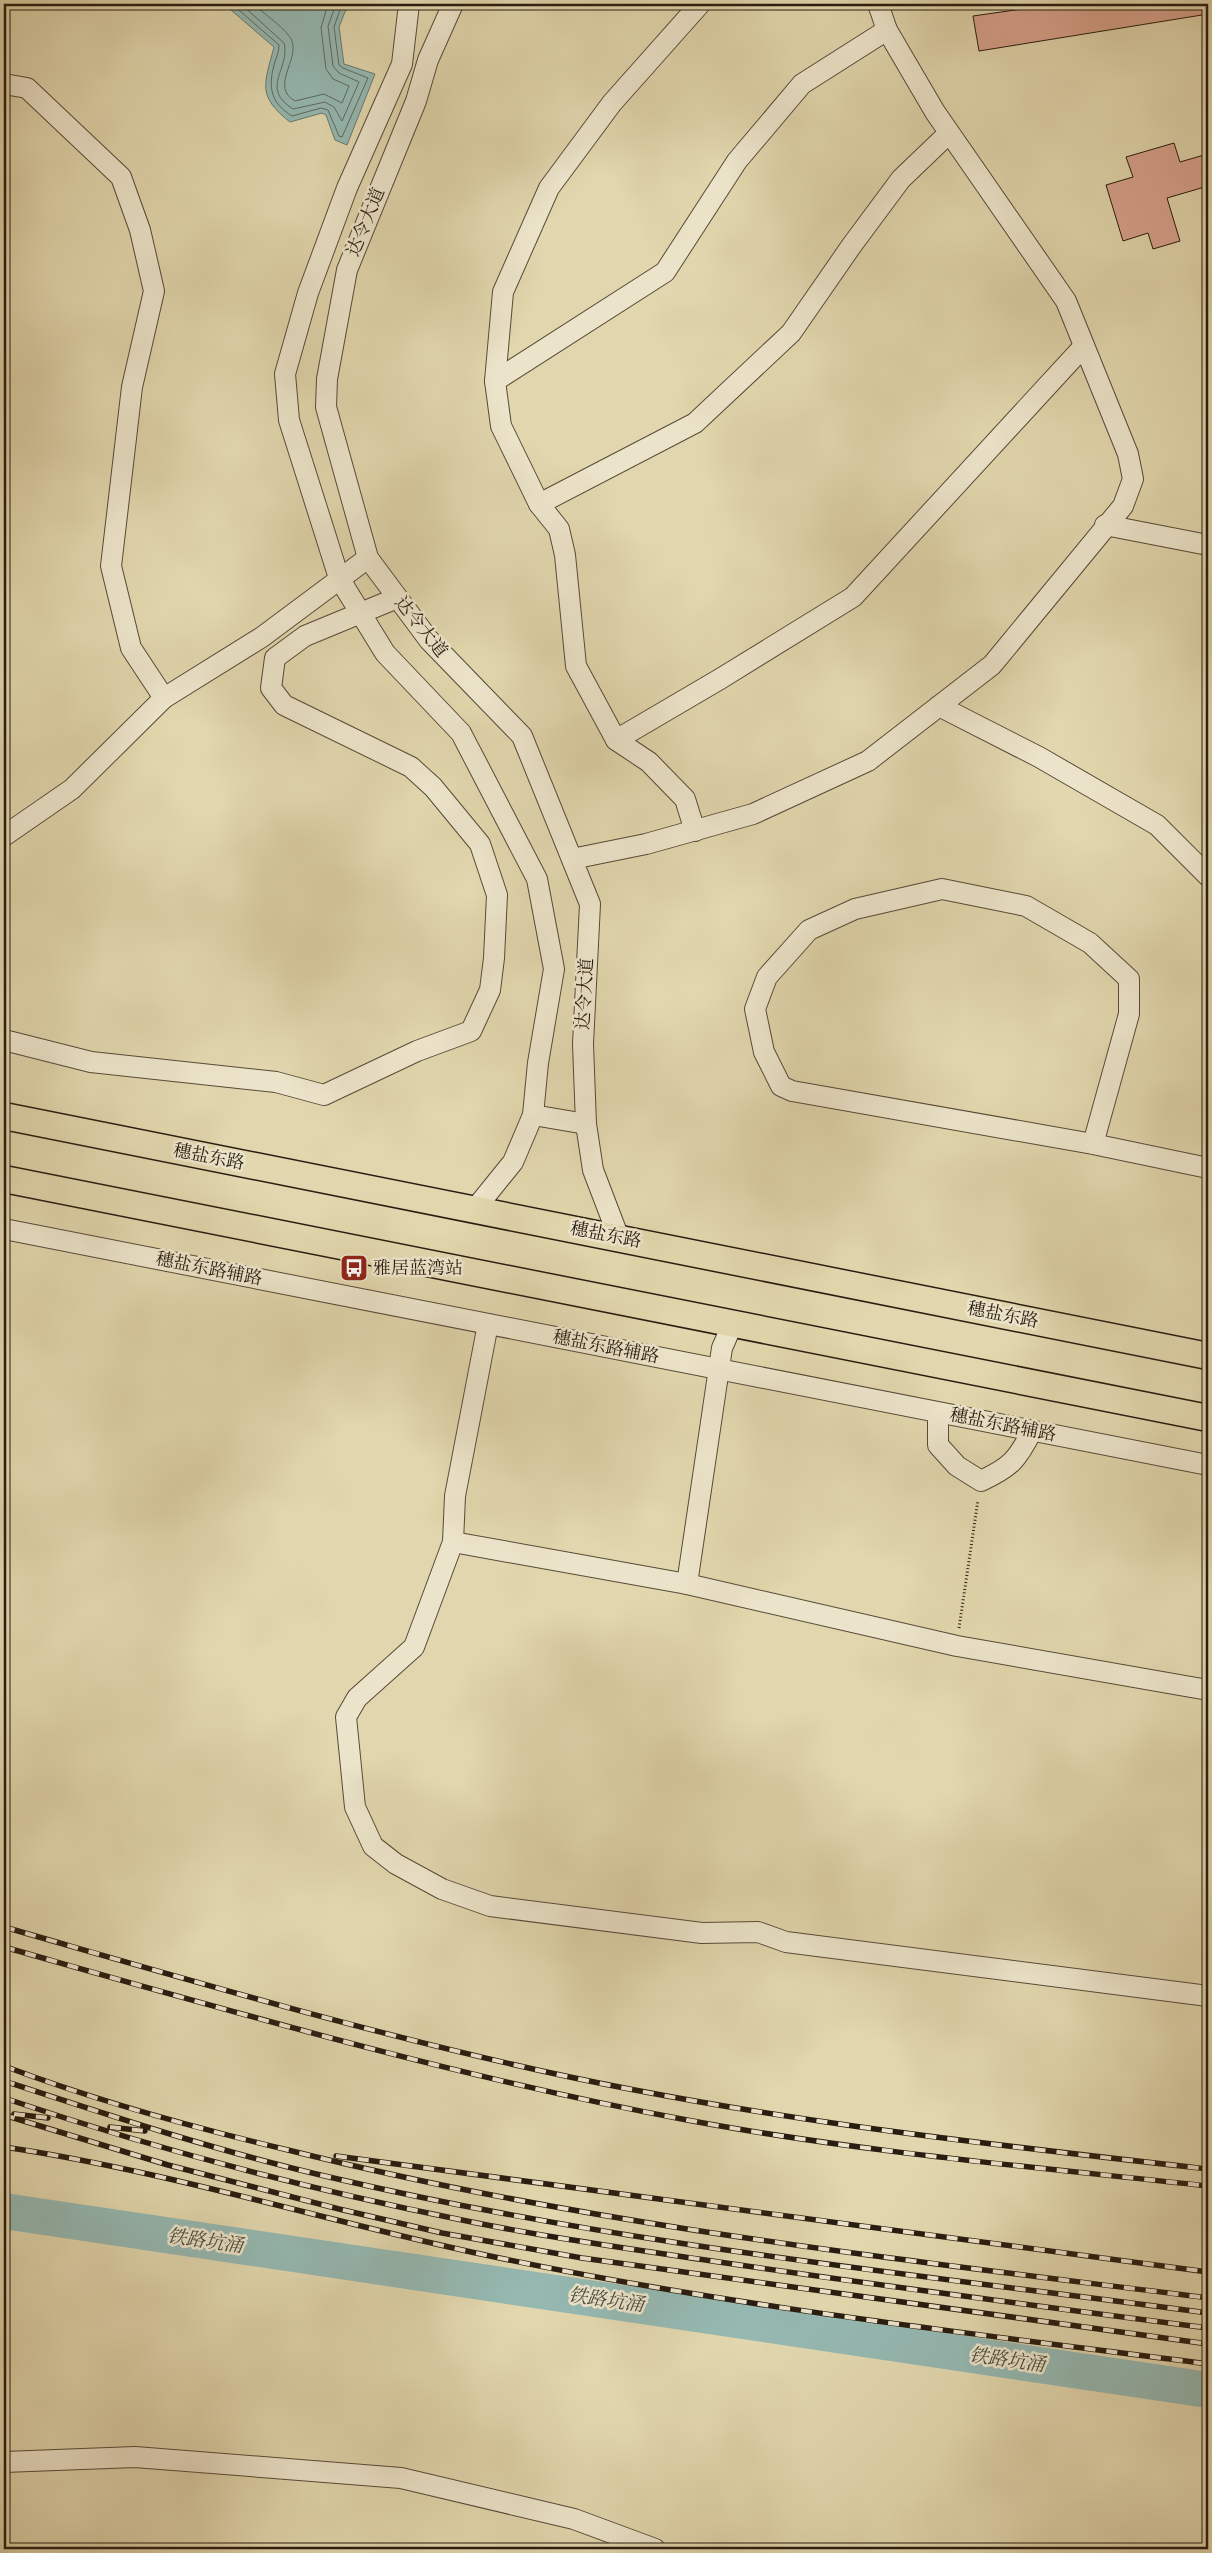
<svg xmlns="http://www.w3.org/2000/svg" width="1212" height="2553" font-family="'IM FELL French Canon','Noto Serif SC',serif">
<rect width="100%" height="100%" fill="#e1d6ad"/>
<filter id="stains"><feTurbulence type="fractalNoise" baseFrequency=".004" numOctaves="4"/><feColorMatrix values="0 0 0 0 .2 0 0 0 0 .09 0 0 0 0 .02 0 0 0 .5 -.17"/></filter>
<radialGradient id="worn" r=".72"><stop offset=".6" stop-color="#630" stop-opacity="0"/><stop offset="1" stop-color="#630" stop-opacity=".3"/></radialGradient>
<path fill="#95b8b1" stroke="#6a7a71" d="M224,4H348L339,27L344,64L375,74L347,145L335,140L326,115L322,113L290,122C257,96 264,85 274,47Z"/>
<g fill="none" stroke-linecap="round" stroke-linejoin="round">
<g stroke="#5f6a60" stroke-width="1">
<path d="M232,4L279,45C279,52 276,58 274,65C268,88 271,103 292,116L321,108L328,110L339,136L342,137L368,78L343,68L339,65L334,27L342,4"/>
<path d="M241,4L284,43C291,68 259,88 293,109L325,102L334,107L342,121L359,82L339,73L333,66L328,26L336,4"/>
<path d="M253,4C263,13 287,29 292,41C299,60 270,87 295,101L324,94L342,103L349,86L333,79L326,69L321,28L328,4"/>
</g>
<path stroke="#95b8b1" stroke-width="36" d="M4,2211L1208,2390"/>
</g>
<g fill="#d7a28c" stroke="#291c10">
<path d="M1057,4H1208V14L979,51L973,16Z"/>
<path d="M1174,143L1180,162L1204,155L1208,170V186L1167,198L1180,241L1153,249L1148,233L1123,241L1106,185L1133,177L1126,157Z"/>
</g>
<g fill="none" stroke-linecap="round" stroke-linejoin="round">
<defs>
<g id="minor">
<path d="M409,4L402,64L347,188L308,293L285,374L289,420L339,578L385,653L461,733L537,879L554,969L538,1063L533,1115L513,1162L475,1209"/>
<path d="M453,4L428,60L416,101L347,270L327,379L326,407L368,558L429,640L522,736L590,904L583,1044L586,1124L593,1170L619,1238"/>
<path d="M4,84L27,88L121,177L140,230L154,291L132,387L111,566L131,648L164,698"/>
<path d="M495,381L665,272L737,161L802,84L887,30"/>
<path d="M539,504L695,423L791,333L852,245L901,179L949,133"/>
<path d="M1105,525L1208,545"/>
<path d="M939,706L1039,757L1157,825L1208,876"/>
<path d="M616,740L720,679L853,597L1084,346"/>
<path d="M695,831L685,799L649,762L616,740L576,666L565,555L559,529L539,504L501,426L495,381L503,292L549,188L612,103L700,4"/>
<path d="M4,836L72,789L164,698L262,637L368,558"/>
<path d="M572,859L646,844L753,814L868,761L992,665L1123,506L1133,479L1128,454L1066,301L935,112L887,30L878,4"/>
<path d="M4,1040L91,1062L276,1082L324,1095L417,1051L471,1031L490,990L494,958L497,895L480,844L433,787L411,767L284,705L271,688L275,658L305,636L397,598"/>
<path d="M533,1115L586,1124"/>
<path d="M1093,1144L1129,1014V979L1090,943L1026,906L942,889L855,909L809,930L767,977L755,1009L764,1052L781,1086L792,1091L1093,1144L1208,1168"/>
<path d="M4,1229L1208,1465"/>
<path d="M488,1324L455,1496L453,1542L414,1647L357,1698L346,1717L355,1807L373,1846L396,1864L442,1889L490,1906L702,1933L758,1932L786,1942L1208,1996"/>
<path d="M938,1413V1445L957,1466L981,1481C1011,1467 1017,1460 1032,1431"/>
<path d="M453,1542L687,1584L957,1646L1208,1690"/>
<path d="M687,1584L722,1348L733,1323"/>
<path d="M4,2462L135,2457L401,2478L574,2519L655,2549"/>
</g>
<g id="major">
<path d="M4,1116L1208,1356"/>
<path d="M4,1179L1208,1418"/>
</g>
</defs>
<use href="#minor" stroke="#574a37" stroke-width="22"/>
<use href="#major" stroke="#291c10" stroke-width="29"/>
<path stroke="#291c10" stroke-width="3" stroke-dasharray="1 2.5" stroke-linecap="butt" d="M959,1628L978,1500"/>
<use href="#minor" stroke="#ece4ca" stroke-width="20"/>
<use href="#major" stroke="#e1d6ad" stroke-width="26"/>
<defs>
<g id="rail">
<path d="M4,1927C172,1975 341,2025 511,2064C740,2117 975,2143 1208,2169"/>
<path d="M4,1947C230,2011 456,2077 687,2120C859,2152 1034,2167 1208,2186"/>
<path d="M4,2066C97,2101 191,2127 288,2150C590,2226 900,2259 1208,2298"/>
<path d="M4,2081C111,2116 220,2152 329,2177C619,2245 914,2274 1208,2313"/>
<path d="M4,2098C152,2148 304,2188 457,2219C543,2237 631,2249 719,2262C882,2286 1045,2307 1208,2328"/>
<path d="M14,2114L48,2118"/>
<path d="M4,2115L168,2165L339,2209L442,2233L582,2258L1208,2344"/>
<path d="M110,2127L145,2131"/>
<path d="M4,2147C168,2171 328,2222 490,2256C727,2306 968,2333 1208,2364"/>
<path d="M336,2156L1208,2272"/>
</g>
</defs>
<use href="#rail" stroke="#291c10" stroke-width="5.5"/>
<use href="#rail" stroke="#ece4ca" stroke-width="4" stroke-dasharray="11" stroke-linecap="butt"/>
</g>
<defs>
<symbol id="bus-square" viewBox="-11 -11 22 22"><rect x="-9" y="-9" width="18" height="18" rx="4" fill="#8f2418" stroke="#ece4ca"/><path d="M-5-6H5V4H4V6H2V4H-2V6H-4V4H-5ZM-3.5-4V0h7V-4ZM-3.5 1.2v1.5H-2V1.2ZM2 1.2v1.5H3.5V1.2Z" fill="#fff"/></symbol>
</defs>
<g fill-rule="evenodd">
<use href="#bus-square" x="338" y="1252" width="32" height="32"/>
</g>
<g text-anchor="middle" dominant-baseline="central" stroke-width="5" stroke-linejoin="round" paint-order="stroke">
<g font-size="18" fill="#291c10" stroke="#ece4ca">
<text transform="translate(366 222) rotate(-68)">达令大道</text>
<text transform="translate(421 627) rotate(51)">达令大道</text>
<text transform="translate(585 994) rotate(-87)">达令大道</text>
<text transform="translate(209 1157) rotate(11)">穗盐东路</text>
<text transform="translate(606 1235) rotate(11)">穗盐东路</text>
<text transform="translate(209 1269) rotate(11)">穗盐东路辅路</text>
<text transform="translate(1003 1315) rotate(11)">穗盐东路</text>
<text transform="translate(606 1347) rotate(11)">穗盐东路辅路</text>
<text transform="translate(1003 1425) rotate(11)">穗盐东路辅路</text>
</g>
<g font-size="18" fill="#291c10" stroke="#ece4ca" text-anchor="start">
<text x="373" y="1268">雅居蓝湾站</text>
</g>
<g font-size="19" font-style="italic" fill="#494b40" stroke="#ece4ca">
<text transform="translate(205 2241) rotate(8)">铁路坑涌</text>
<text transform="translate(606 2300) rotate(8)">铁路坑涌</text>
<text transform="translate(1007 2360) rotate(8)">铁路坑涌</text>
</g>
</g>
<rect width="1212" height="2553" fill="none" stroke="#e1d6ad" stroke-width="20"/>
<rect x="5" y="5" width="1202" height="2543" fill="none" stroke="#291c10" stroke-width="2.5"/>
<rect x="10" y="10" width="1192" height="2533" fill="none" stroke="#291c10"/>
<rect width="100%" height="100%" filter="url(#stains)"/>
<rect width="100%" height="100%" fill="url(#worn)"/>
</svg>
